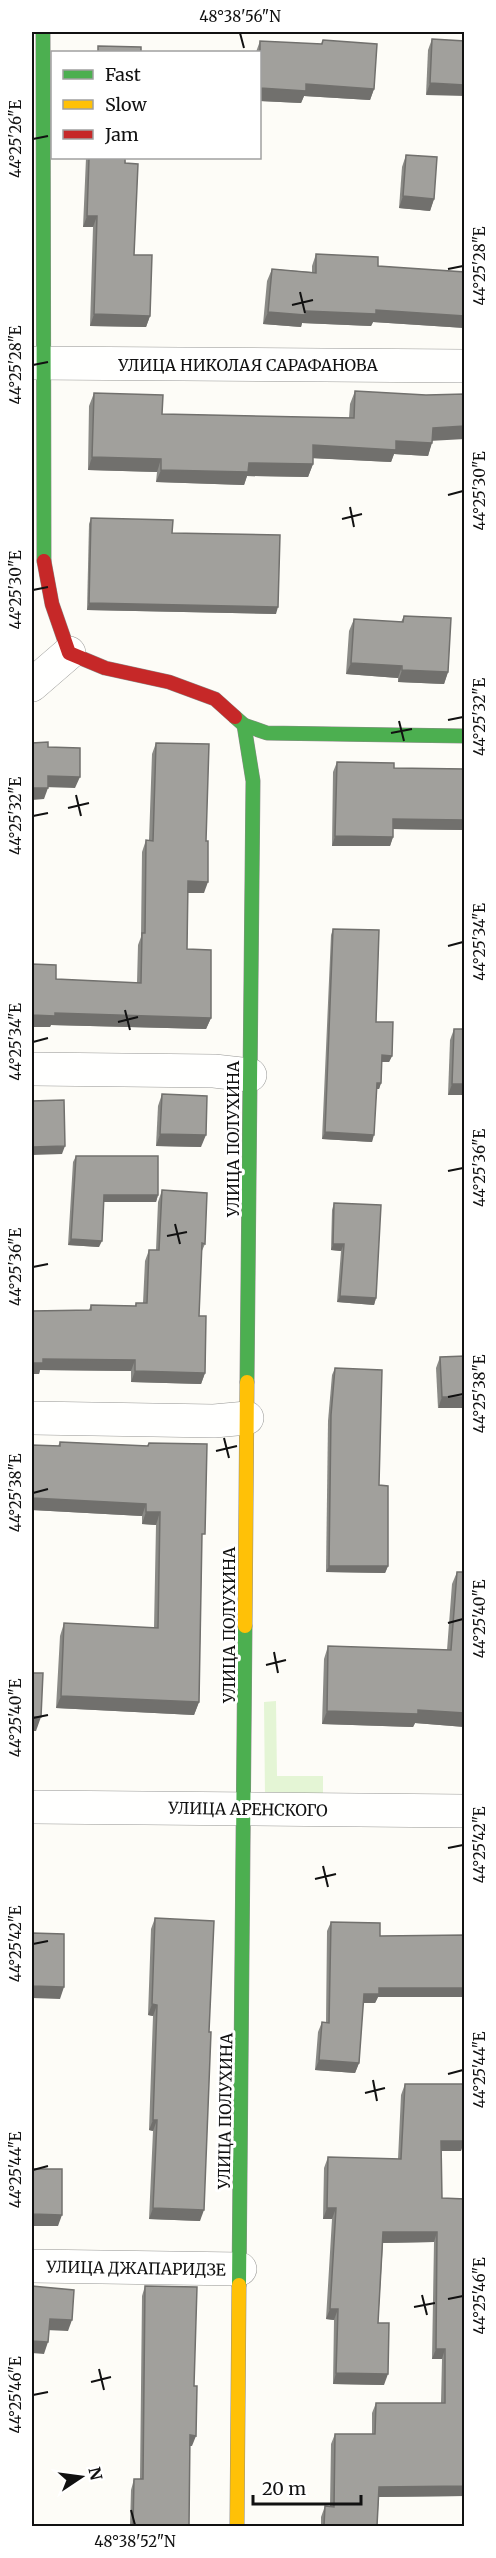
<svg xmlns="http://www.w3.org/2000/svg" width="496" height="2558" font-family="Merriweather,serif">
<rect width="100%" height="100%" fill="#fdfcf7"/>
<path fill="#e4f5d5" d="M276,1701L277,1776H323V1796L265,1797L264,1702Z"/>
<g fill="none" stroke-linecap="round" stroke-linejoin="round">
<defs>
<g id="street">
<path d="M32,363L464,366"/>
<path d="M32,685L69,653"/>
<path d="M32,1069L214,1071L250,1075"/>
<path d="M32,1418L214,1421L247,1418"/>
<path d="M32,1807L464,1811"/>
<path d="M32,2266L240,2269"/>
</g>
<g id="fast">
<path d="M43,32L44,561"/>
<path d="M235,717L244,725L267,733L464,736"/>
<path d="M244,725L253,781L247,1382"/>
<path d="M239,2285L245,1626"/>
</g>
<g id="slow">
<path d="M245,1626L247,1382"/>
<path d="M237,2526L239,2285"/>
</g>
<path id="jam" d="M44,561L52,604L69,653L105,668L169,682L215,699L235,717"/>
</defs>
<use href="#street" stroke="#979795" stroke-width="34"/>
<use href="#fast" stroke="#8e8d8b" stroke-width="15"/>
<use href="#slow" stroke="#8e8d8b" stroke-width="15"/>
<use href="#jam" stroke="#8e8d8b" stroke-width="15"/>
<use href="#street" stroke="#fffffe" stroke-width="33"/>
<use href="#fast" stroke="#4caf50" stroke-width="14"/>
<use href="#slow" stroke="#ffc107" stroke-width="14"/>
<use href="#jam" stroke="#c62828" stroke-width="14"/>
</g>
<g fill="#8a8a86">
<path d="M432,39L465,41L426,95L428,50Z"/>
<path d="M323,40L374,89L370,100L304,96L301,103L260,101V52H256L260,41L321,44Z"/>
<path d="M406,155L434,199L430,211L399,208L402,167Z"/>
<path d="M86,158H125L134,255L150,316L146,327L90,326L93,227H83Z"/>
<path d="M316,254L378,266L465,272V328L373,322L371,326L302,323L301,327L263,324L267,281L272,269L312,272V266Z"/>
<path d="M355,391L432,441L428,456L394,454L391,462L313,458V464L308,477L247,476L244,485L156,482L157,472L88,470L89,406L94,393L162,414L349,418L350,404Z"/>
<path d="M91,518L172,533L276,614L87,610L89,524Z"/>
<path d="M404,616L448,672L444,684L398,682V678L346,674L349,631L354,619L401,622Z"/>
<path d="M156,743L204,893H188L187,949L211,1018L206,1029L51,1025L50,1027L56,979L137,983L138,945L141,937L142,852L146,840H149L152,754Z"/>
<path d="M337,762L394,768L465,769V830L393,829V837L390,846H332L333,772Z"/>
<path d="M333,929L392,1056L389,1062H382L381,1083L379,1089H377L372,1142L322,1139L331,935Z"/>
<path d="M454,1029H465V1095H448L450,1040Z"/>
<path d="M162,1094L201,1147L156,1146L158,1106Z"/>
<path d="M76,1156L158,1195L156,1202H104L99,1247L68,1245L73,1162Z"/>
<path d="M162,1190L205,1244L201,1253L199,1316L205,1373L201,1384L131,1382V1371L40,1370L39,1374H32V1311L89,1310L91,1305L135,1306L136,1303H143L145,1261L149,1250H156L158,1202Z"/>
<path d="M334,1203L376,1298L374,1305L337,1302L341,1251L331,1250L332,1210Z"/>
<path d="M465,1356L438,1408L436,1368L440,1357Z"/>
<path d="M335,1368L379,1485L388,1566L385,1573L326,1572L328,1421L332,1375Z"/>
<path d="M60,1442L147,1446L149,1443L202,1541L199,1702L194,1715L56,1708L60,1636L64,1623L154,1628L156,1525L142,1524V1516L32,1510V1445L58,1446Z"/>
<path d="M457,1572L465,1727L415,1723L413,1727L322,1724L324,1659L328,1646L447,1650L452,1584Z"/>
<path d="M155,1918L200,2221L149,2219L153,2131L149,2130L153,2016L148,2015L151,1929Z"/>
<path d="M331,1922L380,1936L465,1935V1997H378L375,2003H363L359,2063L355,2073L315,2070L318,2032L322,2022L326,2023L327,1931Z"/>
<path d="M405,2084L464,2141L461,2151H441L442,2198L465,2199V2496L379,2497L377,2526H321V2517L325,2506L330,2507L331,2444L335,2434H372V2413L376,2403H441L442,2359H432L434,2242L383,2243L378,2323L384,2385L333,2384L334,2320L326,2319L332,2219H323L324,2168L328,2157L398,2159L401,2095Z"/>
<path d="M145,2286L192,2446H190L189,2526H130L131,2490L134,2479H140L142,2296Z"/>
</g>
<g fill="#71706d">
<path d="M430,83L465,85V96L426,95Z"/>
<path d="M306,84L374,89L370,100L304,96L301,103L260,101V88Z"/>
<path d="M403,196L434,199L430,211L399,208Z"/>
<path d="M87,216H97L93,227H83Z"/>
<path d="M376,310L465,316V328L373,322L371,326L302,323L301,327L263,324L268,312Z"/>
<path d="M94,314L150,316L146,327L90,326Z"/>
<path d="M465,426V439L429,441L433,428Z"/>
<path d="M396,441L432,443L428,456L394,454L391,462L309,458L313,445Z"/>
<path d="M92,457L161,459L157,472L88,470Z"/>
<path d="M249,463L313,464L308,477L247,476L244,485L156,482L161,470Z"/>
<path d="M89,603L278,607L276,614L87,610Z"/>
<path d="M351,663L402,666L398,678L346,674Z"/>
<path d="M402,670L448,672L444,684L398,682Z"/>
<path d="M48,776L80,777L75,788L44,787Z"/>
<path d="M32,788H48L44,799L32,800Z"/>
<path d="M393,819L465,820V830L390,829Z"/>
<path d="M335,836L393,837L390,846H332Z"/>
<path d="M188,881L208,882L204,893H183Z"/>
<path d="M55,1013L211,1018L206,1029L51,1025L50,1027H32V1015Z"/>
<path d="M382,1055L392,1056L389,1062H379Z"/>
<path d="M377,1083H381L379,1089H375Z"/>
<path d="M452,1084H465V1095H448Z"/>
<path d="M325,1132L374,1135L372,1142L322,1139Z"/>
<path d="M160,1134L206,1135L201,1147L156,1146Z"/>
<path d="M65,1146L62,1154L32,1155V1147Z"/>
<path d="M104,1195H158L156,1202H102Z"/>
<path d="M71,1239L102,1241L99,1247L68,1245Z"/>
<path d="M333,1244H344L341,1251L331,1250Z"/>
<path d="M340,1296L376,1298L374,1305L337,1302Z"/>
<path d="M43,1359L135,1360L131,1371L40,1370L39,1374H32V1363Z"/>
<path d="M135,1371L205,1373L201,1384L131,1382Z"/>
<path d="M442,1397H465V1408H438Z"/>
<path d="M32,1498L146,1504L142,1516L32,1510Z"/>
<path d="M146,1512H160L156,1525L142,1524Z"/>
<path d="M329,1566H388L385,1573L326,1572Z"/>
<path d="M61,1696L199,1702L194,1715L56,1708Z"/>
<path d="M418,1710L465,1713V1727L415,1723L413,1727L322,1724L327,1711Z"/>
<path d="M32,1717H41L36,1731H32Z"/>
<path d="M32,1986L64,1987L60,1999L32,1998Z"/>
<path d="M379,1988H465V1997H378L375,2003H361L364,1994Z"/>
<path d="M152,2004L157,2005L153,2016L148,2015Z"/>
<path d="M319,2060L359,2063L355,2073L315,2070Z"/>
<path d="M153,2120H157L153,2131L149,2130Z"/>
<path d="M441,2141H464L461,2151H438Z"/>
<path d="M153,2208L204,2210L200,2221L149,2219Z"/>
<path d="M327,2208H336L332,2219H323Z"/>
<path d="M32,2214L62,2215L58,2226H32Z"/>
<path d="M383,2232H437L434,2242L380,2243Z"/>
<path d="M330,2309H338L334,2320L326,2319Z"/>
<path d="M50,2319L72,2320L68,2331L46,2330Z"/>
<path d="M32,2341L48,2342L44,2354L32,2353Z"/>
<path d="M436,2349H445L442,2359H432Z"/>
<path d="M336,2373L388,2374L384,2385L333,2384Z"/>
<path d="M190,2435L196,2436L192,2446H186Z"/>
<path d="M465,2486V2496L376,2497L379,2487Z"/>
</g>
<g fill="#a1a09c" stroke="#71706d" stroke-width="1.5">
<path d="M432,39L465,41V85L430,83Z"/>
<path d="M323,40L377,44L374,89L306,84V91L260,88V41L322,44Z"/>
<path d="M98,46L141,47V52H98Z"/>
<path d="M406,155L437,157L434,199L403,196Z"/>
<path d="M89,158H125V163L138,164L134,255H152L150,316L94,314L97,216H87Z"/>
<path d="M316,254L378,257V266L465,272V316L376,310V314L306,311L305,315L268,312L272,269L316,273Z"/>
<path d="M355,391L426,395L465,394V426L433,428L432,443L396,441V450L313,445V464L249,463L248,472L161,470V459L92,457L94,393L163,395L162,414L354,418Z"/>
<path d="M91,518L173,520L172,533L280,535L278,607L89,603Z"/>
<path d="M404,616L451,618L448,672L402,670V666L351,663L354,619L403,622Z"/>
<path d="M48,742V747L80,748V777L48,776V788H32V743Z"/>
<path d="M156,743L209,744L206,841H208V882L188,881L187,949L211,950V1018L55,1013V1016L32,1015V964L56,965V979L141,983L142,933H145L146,840L153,841Z"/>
<path d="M337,762L394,763V768L465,769V820L393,819V837L335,836Z"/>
<path d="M333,929L379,930L376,1022H393L392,1056L382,1055L381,1083H377L374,1135L325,1132Z"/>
<path d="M454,1029H465V1084H452Z"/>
<path d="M162,1094L207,1096L206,1135L160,1134Z"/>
<path d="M64,1100L65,1146L32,1147V1101Z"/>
<path d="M76,1156H158V1195H104L102,1241L71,1239Z"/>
<path d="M162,1190L207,1193L205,1244L202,1243L199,1316H206L205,1373L135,1371V1360L43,1359V1363H32V1311L91,1310V1305L136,1306V1303H147L149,1250H159Z"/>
<path d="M334,1203L381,1205L376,1298L340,1296L344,1244H333Z"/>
<path d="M465,1356V1397H442L440,1357Z"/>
<path d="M335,1368L382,1370L379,1485L388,1486V1566H329L331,1415Z"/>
<path d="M60,1442L148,1446L149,1443L207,1444L205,1534H202L199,1702L61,1696L64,1623L158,1628L160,1512H146V1504L32,1498V1445L60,1446Z"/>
<path d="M457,1572H465V1713L418,1710V1714L327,1711L328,1646L451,1650Z"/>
<path d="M32,1673H43L41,1717H32Z"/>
<path d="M155,1918L214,1921L209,2032H211L204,2210L153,2208L157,2120H153L157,2005L152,2004Z"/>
<path d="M331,1922L380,1923V1936L465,1935V1988H379V1994H364L359,2063L319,2060L322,2022L329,2023Z"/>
<path d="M32,1933L64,1934V1987L32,1986Z"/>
<path d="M405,2084H465L464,2141H441L442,2198L465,2199V2486L379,2487L377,2526H324L325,2506L334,2507L335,2434H375L376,2403H445V2349H436L437,2232H383L378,2323H389L388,2374L336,2373L338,2309H330L336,2208H327L328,2157L401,2159Z"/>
<path d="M32,2169H62V2215L32,2214Z"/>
<path d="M32,2286L74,2290L72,2320L50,2319L48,2342L32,2341Z"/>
<path d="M145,2286L197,2287L194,2386H197L196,2436L190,2435L189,2526H133L134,2479H143Z"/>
</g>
<path fill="none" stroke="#111" stroke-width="2" d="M240,33L244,48M33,139L48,136M448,269L463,266M300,292L305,313M292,305L313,300M33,365L48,362M448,495L463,491M350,507L354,527M342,519L362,514M33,590L48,587M448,720L463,717M399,721L404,741M391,733L412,729M76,795L81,816M68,808L89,803M33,816L48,813M448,946L463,942M125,1010L130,1030M118,1022L138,1017M33,1042L48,1038M448,1171L463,1168M175,1224L180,1244M167,1236L187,1232M33,1267L48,1264M448,1397L463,1394M224,1438L229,1458M216,1451L237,1446M33,1493L48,1489M448,1623L463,1619M274,1652L278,1673M266,1665L286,1660M33,1718L48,1715M448,1848L463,1845M323,1866L328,1887M315,1879L336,1874M33,1944L48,1941M448,2074L463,2070M373,2080L377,2101M365,2093L385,2088M33,2170L48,2166M422,2295L427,2315M448,2299L463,2296M414,2307L435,2303M99,2369L104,2390M91,2382L111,2377M33,2395L48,2392M131,2510L135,2525"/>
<g text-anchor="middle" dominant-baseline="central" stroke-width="6" stroke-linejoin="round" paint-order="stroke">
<g font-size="16" fill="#111" stroke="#fff">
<text x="248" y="365">УЛИЦА НИКОЛАЯ САРАФАНОВА</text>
<text transform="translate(233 1139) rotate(-90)">УЛИЦА ПОЛУХИНА</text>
<text transform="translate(229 1625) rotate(-90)">УЛИЦА ПОЛУХИНА</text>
<text transform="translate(248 1809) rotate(1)">УЛИЦА АРЕНСКОГО</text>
<text transform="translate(225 2111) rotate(-89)">УЛИЦА ПОЛУХИНА</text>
<text transform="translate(136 2268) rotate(1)">УЛИЦА ДЖАПАРИДЗЕ</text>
</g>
</g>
<rect width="496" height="2558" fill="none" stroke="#ffffff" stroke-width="66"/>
<rect x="51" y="51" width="210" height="108" fill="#ffffff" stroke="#a0a0a0" stroke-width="1.5"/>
<rect x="63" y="70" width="30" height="9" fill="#4caf50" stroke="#a0a0a0" stroke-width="1.5"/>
<text x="105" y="81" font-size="18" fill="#111111">Fast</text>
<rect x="63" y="100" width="30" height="9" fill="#ffc107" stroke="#a0a0a0" stroke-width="1.5"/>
<text x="105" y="111" font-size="18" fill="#111111">Slow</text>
<rect x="63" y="130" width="30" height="9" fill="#c62828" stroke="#a0a0a0" stroke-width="1.5"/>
<text x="105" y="141" font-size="18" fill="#111111">Jam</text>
<g transform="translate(81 2477) rotate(77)" stroke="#ffffff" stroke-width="4.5" paint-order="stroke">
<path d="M0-4.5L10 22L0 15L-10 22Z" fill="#111111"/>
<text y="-9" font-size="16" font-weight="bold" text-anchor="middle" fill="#111111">N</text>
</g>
<path d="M253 2495v9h108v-9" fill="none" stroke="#111111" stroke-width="3"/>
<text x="262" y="2495" font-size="18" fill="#111111" stroke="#ffffff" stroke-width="4.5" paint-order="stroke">20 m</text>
<rect x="33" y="33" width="430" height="2492" fill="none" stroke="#111" stroke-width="2"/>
<g font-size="15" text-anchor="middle" fill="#111">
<text x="240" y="22">48°38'56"N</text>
<text transform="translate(16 139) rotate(-90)" y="5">44°25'26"E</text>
<text transform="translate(480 266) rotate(-90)" y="5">44°25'28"E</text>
<text transform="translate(16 365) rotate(-90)" y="5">44°25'28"E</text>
<text transform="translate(480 491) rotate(-90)" y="5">44°25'30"E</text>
<text transform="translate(16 590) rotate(-90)" y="5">44°25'30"E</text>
<text transform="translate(480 717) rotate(-90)" y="5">44°25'32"E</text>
<text transform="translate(16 816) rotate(-90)" y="5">44°25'32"E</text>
<text transform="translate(480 942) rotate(-90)" y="5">44°25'34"E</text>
<text transform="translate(16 1042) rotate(-90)" y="5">44°25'34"E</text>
<text transform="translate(480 1168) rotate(-90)" y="5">44°25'36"E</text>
<text transform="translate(16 1267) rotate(-90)" y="5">44°25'36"E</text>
<text transform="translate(480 1394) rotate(-90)" y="5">44°25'38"E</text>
<text transform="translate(16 1493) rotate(-90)" y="5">44°25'38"E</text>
<text transform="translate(480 1619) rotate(-90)" y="5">44°25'40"E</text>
<text transform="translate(16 1718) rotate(-90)" y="5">44°25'40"E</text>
<text transform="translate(480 1845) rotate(-90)" y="5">44°25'42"E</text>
<text transform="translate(16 1944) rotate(-90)" y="5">44°25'42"E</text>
<text transform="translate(480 2070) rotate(-90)" y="5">44°25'44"E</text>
<text transform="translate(16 2170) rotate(-90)" y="5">44°25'44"E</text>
<text transform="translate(480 2296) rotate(-90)" y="5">44°25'46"E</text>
<text transform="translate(16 2395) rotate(-90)" y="5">44°25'46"E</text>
<text x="135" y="2547">48°38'52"N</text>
</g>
</svg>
